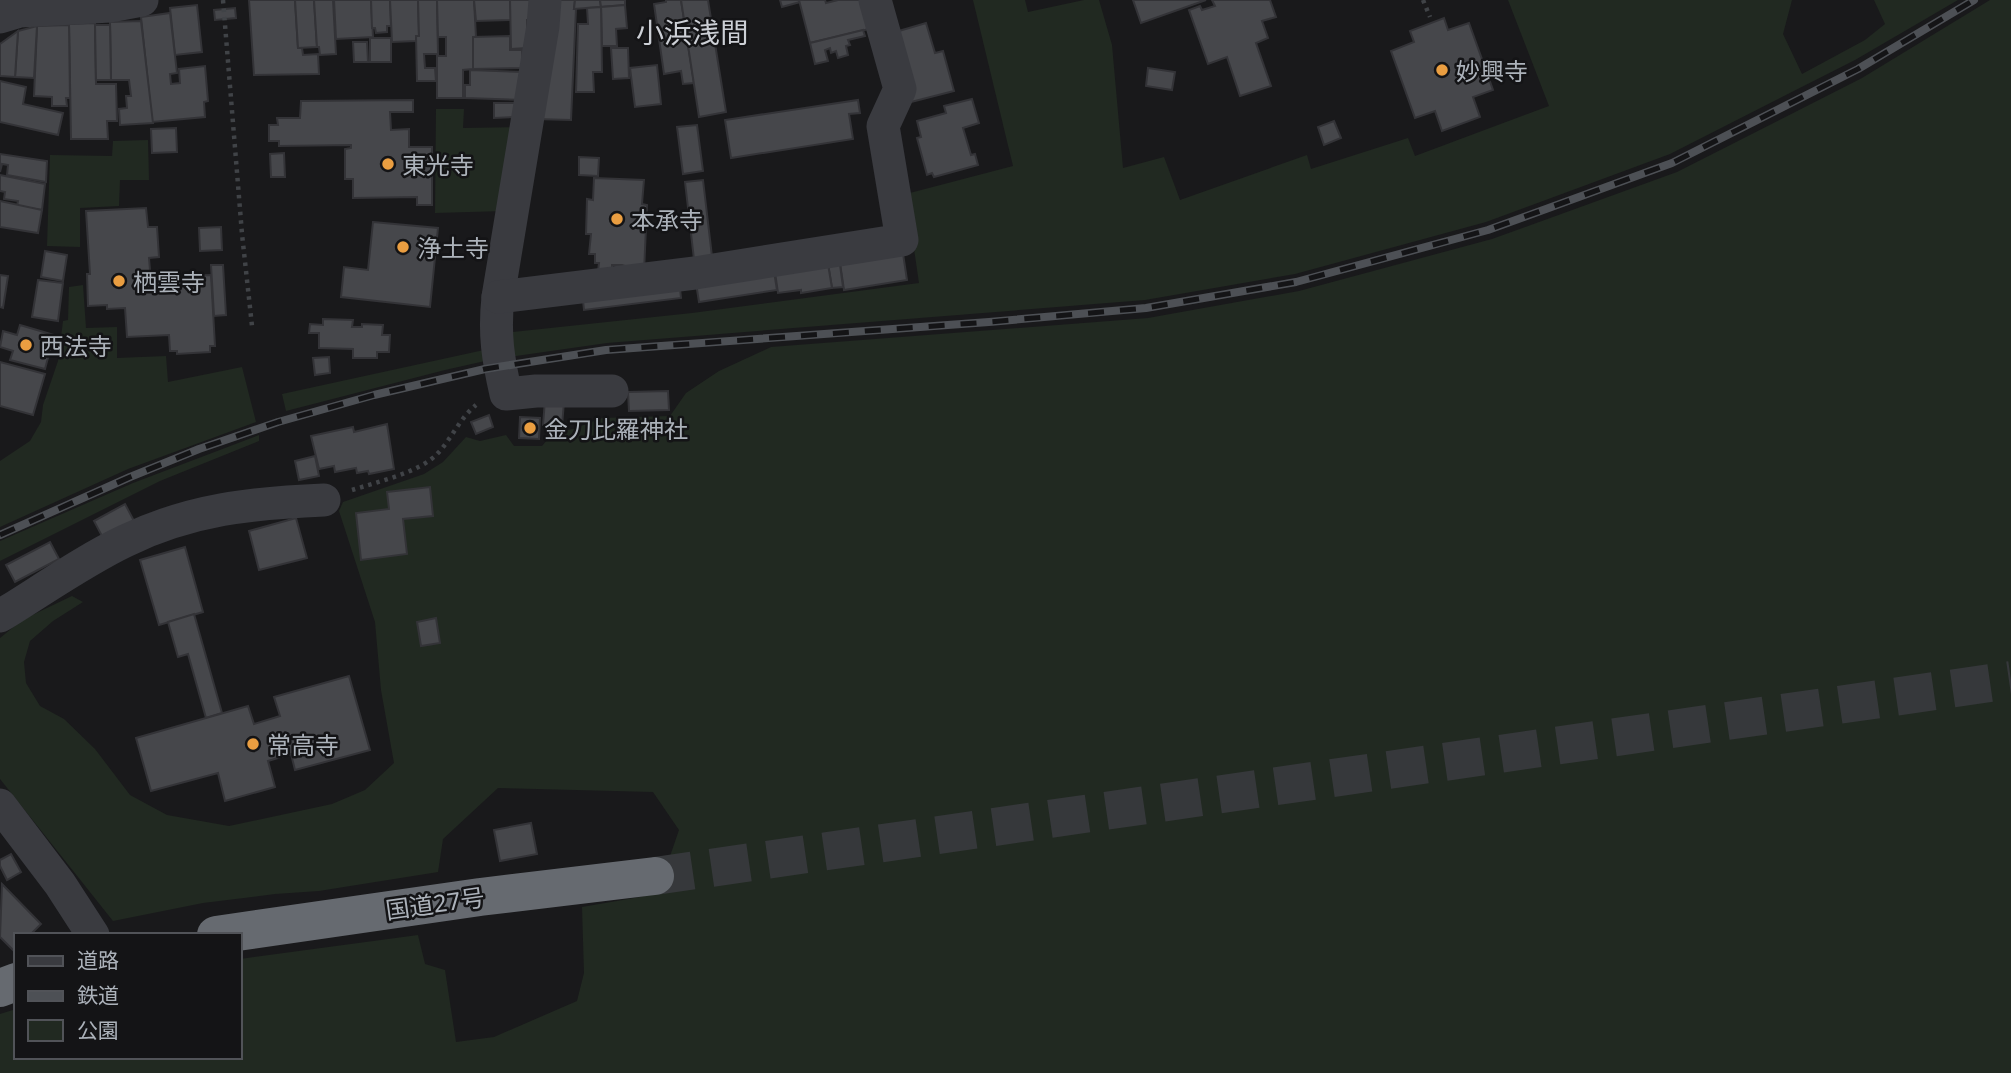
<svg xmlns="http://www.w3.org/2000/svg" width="2011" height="1073" font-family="'Noto Sans','Noto Sans JP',sans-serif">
<rect width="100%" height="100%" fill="#19191b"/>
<g fill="#212921">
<path d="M973,0H1025L1028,12L1084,0H1099L1112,45L1123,168L1164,157L1180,200L1307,155L1311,169L1408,138L1415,156L1549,106L1508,0H1792L1783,34L1802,74L1865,40L1885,24L1874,0H1958L1855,60L1670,154L1486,222L1295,274L1145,300L607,343L509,357L504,333L692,313L919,283L906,194L1013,166Z"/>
<path d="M1990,0H2011V1073H0V1014L16,1009V1057H240V959L418,935L425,964L445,970L456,1042L494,1037L577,1001L584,973L582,907L657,894L679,830L653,792L498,788L443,839L438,872L319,891L275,894L203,903L113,921L0,779V638L22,620L72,596L83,602L53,621L30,641L24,662L26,683L40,706L64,719L95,749L130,795L167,815L229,826L332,804L365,790L394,763L381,690L375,622L339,511L343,502L424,474L443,462L466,437L480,441L506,435L514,446H542L553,433L573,429L602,418L670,416L686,393L719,371L771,347L1148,318L1299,291L1492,239L1677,172L1862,78Z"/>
<path d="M436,109H464L463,128L519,127L504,211L435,213Z"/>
<path d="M148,140L149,180H120L119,206L80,208V247L47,246L50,155L112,156L113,141Z"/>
<path d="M83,285L86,328L117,327V358L166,356L168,382L242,367L256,422L128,469L0,527V461L30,441L41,422L43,405L58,361L63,321L68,320L69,287Z"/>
<path d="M484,350L485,361L445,370L286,411L282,394Z"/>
<path d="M259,435V441L160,481L0,561V541L133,483Z"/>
</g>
<g fill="#46474b" stroke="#333337" stroke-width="2">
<path d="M249,0H295L298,48H302L303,55L318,54L319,74L254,75Z"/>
<path d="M295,0H314L317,47L298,48Z"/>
<path d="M314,0H333L336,54L320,55L319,47H317Z"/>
<path d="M334,0H371L373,37L336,39Z"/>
<path d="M371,0H390L391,26H387V32L376,33L375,28H372Z"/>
<path d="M390,0H418L419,36H416V41L392,42Z"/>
<path d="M418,0H437L438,54H424L425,68H435L436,81H417L416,36H419Z"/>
<path d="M437,0H474L476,37H473V69L463,70V98H437V56H446V37H438Z"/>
<path d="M474,0H510L511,20L476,21Z"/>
<path d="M510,0H530V20H527V48L511,49Z"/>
<path d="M556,0H575L574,9H576L571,120L535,119Z"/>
<path d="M575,0H600L601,7L574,9Z"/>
<path d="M600,0H625V5L601,7Z"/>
<path d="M666,0H681L694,83L683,84L681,71L664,74L654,4L666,2Z"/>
<path d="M681,0H708L726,112L699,117Z"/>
<path d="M780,0H799L800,2L782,7Z"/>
<path d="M799,0H825L826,3L838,0H862L869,29L810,43Z"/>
<path d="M1133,0H1206L1141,23Z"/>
<path d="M1212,0H1270L1276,17L1262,21L1268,38L1256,43L1271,86L1240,96L1227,57L1208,64L1189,10L1200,6L1202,10L1215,6Z"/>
<path d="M197,5L202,52L175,55L170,8Z"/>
<path d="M625,5L627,28L616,29L617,46H602L601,7Z"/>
<path d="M601,7L602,72H593L594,92H576L578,24H588L587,8Z"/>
<path d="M235,8L236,18L215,20L214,10Z"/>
<path d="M170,13L177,73L170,74L171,84L180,83L179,69L205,66L208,101L204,102L205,117L152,122L141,17Z"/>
<path d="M1444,18L1448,30L1469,23L1493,90L1473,97L1480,117L1442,131L1435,111L1415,118L1391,51L1414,42L1410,31Z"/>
<path d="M141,21L153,123L120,125L119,109L127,108L126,96H131L129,80H111L110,22Z"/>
<path d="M95,23L96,84H116L117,121H107L108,139H71L69,24Z"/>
<path d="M926,23L935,53L943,51L954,91L911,102L892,33Z"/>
<path d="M69,25L70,98H66L67,106H52V97L34,96L37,26Z"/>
<path d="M95,25H110L111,80H96Z"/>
<path d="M37,26L34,78L15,77L18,31Z"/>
<path d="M863,30L865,36L848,40L850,45L846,46L848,55L838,58L836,51L831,53L830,48L825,50L828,61L815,64L810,43Z"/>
<path d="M18,31L15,77L0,76V44Z"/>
<path d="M510,36V50H522L523,68L473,69V37Z"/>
<rect x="370" y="38" width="21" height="24"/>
<path d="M353,42H367L368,62H354Z"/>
<path d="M611,48H628L629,78L613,79Z"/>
<path d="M657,65L661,104L635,107L630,68Z"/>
<path d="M1148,68L1175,72L1172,90L1146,86Z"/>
<path d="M470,70L524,72L522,100L465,98V85H470Z"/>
<path d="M0,81L26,87L23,104L63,113L58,135L0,122Z"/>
<path d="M972,99L979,123L963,128L971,155L975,154L978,165L934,177L932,173L927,175L917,138L921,137L917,121L946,113L944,106Z"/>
<path d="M413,100V112H390L391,130L409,129V147H432V205H417V197L353,198V179H345V149L351,148V145L279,146V141H269V125H278L277,118H300L301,101Z"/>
<path d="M858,100L860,113L849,114L853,139L731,158L725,120Z"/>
<path d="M494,103H516V117L494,118Z"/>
<path d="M1334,121L1341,138L1324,145L1318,127Z"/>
<path d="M697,125L703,171L683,174L677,127Z"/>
<path d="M176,128L177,152L152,153L151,129Z"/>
<path d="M284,153L285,177H271L270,154Z"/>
<path d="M0,154L47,161L46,182L7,175L8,165L2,164L0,172Z"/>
<path d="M579,157L599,158L598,176L579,175Z"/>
<path d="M0,175L45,184L42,210L17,206L18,201L4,199L5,192L0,191Z"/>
<path d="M594,178L644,180L642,204L647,205L644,272L622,265H612V272L598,271L599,263H595V254H589L591,234H586L587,199L593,200Z"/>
<path d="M703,180L713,265L695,268L685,182Z"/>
<path d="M0,201L42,210L38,233L0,227Z"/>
<path d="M146,208L148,227H157L159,257L149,258L151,282L183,280V276L211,275L215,346H210V352L177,354V351H170L169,335L127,337L125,308L107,309V305L88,306L87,274H90L86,211Z"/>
<path d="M373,222L438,228L430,307L341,297L344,267L368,270Z"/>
<path d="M221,227L222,250L200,251L199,228Z"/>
<path d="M902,247L907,280L844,290L839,257Z"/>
<path d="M45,251L67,255L63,281L41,277Z"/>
<path d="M839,257L843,287L832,288L827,258Z"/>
<path d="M827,258L832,288L801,293V290L778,293L774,266Z"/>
<path d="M211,265H223L226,315L214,316Z"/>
<path d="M773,265L777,290L699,302L695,277Z"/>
<path d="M0,275L8,276L3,308L0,307Z"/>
<path d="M679,279L681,298L584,310L582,291Z"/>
<path d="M38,280L63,283L58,321L32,317Z"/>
<path d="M323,319L353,320L352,327H362V324L383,325L382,335H390L389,352H377V358H353V349L319,348V333H309L310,324L323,325Z"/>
<path d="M20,325L54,335L45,369L10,360L13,351L0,347L3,331L17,335Z"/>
<path d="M329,357L330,373L315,375L313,358Z"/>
<path d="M0,362L45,374L33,415L0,406Z"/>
<path d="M668,391L669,410L629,411L628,392Z"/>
<path d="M545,400L564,402L562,426L543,425Z"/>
<path d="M489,415L493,427L476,434L471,422Z"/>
<path d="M520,417L540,418L539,439L519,438Z"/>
<path d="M387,424L394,469L369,474L368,471L357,473L356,468L335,472L334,466L319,469L311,436L353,427L354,432Z"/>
<path d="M315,456L319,476L299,480L295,461Z"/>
<path d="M430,487L433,516L403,519L407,554L361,560L356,513L389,509L387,492Z"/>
<path d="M125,504L134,521L103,538L94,521Z"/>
<path d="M296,518L307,558L259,570L249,531Z"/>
<path d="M50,542L59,559L15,582L6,565Z"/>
<path d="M185,547L203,612L159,625L140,560Z"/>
<path d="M194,614L222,713L206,718L188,654L178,657L168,622Z"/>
<path d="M436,618L440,643L421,646L417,622Z"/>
<path d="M349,676L370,750L295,770L291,754L268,761L275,787L225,801L218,773L151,791L136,738L248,706L254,724L280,716L274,697Z"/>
<path d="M531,823L537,854L500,861L494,830Z"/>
<path d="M11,854L21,872L7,880L0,866V860Z"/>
<path d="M2,884L41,924L30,935H16L14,951L0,937Z"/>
</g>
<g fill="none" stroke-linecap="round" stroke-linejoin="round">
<path stroke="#36383b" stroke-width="38" stroke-dasharray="38 19" stroke-linecap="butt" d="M655,876L2011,680"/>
<g stroke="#404347" stroke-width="4.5" stroke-dasharray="3.5 5" stroke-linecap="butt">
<path d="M223,0L242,234L252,326"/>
<path d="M1423,0L1430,17"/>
<path d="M352,490C377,482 421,472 438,453C452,438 460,418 476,405"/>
</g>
<g stroke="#3a3b40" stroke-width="33">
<path d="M545,0L543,26L498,297C494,334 498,359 506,394L536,391H612"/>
<path d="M0,17L20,11L110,6L142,0"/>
<path d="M498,297L695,273L902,240L883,126L900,89L875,0"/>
<path d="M0,616C41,591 83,561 125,541C191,509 252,503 324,500"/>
<path d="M0,805L60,884L93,935"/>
</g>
<g stroke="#666a70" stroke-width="38">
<path d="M216,935L480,897L655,876"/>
<path d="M0,988L16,982"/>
</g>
<defs>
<path id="rail" d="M0,535L130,477L199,449L278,422L374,395L485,369L606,350L989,322L1146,308L1296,282L1488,230L1672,163L1858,69L1974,0"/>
</defs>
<use href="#rail" stroke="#4d5055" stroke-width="8"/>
<use href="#rail" stroke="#141416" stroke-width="5" stroke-dasharray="16" stroke-linecap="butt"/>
</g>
<g fill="#ea9e41" stroke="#141416" stroke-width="2.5">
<circle cx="1442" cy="70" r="7"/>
<circle cx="388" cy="164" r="7"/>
<circle cx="617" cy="219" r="7"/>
<circle cx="403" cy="247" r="7"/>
<circle cx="119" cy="281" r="7"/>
<circle cx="26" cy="345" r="7"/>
<circle cx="530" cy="428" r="7"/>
<circle cx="253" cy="744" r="7"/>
</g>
<g text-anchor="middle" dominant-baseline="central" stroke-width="5" stroke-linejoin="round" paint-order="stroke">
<g font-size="24" fill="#acb2ba" stroke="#141416" text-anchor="start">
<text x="1456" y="70">妙興寺</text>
<text x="402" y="164">東光寺</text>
<text x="631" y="219">本承寺</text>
<text x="417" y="247">浄土寺</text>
<text x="133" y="281">栖雲寺</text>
<text x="40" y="345">西法寺</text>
<text x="544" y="428">金刀比羅神社</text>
<text x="267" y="744">常高寺</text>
</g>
<g font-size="24" fill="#acb2ba" stroke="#141416">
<text transform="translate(435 903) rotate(-8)">国道27号</text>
</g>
<g font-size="28" fill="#cdd0d6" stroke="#141416">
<text x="692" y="32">小浜浅間</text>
</g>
</g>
<rect x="14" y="933" width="228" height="126" fill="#141416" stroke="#515358" stroke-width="2"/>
<rect x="28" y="956" width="35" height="10" fill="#3a3b40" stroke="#515358" stroke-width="2"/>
<text x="77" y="968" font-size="21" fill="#acb2ba">道路</text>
<rect x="28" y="991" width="35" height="10" fill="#4d5055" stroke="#515358" stroke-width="2"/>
<text x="77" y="1003" font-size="21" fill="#acb2ba">鉄道</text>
<rect x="28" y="1020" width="35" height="21" fill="#212921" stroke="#515358" stroke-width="2"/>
<text x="77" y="1038" font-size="21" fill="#acb2ba">公園</text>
</svg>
